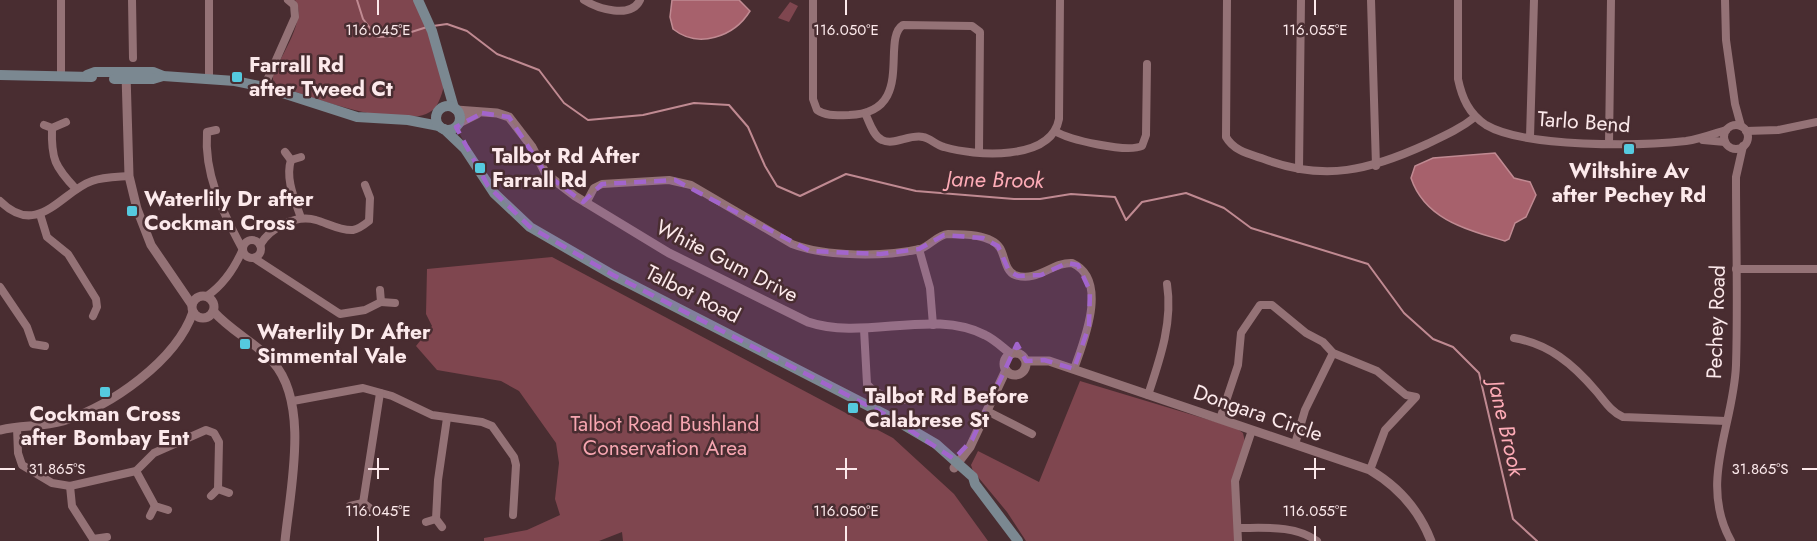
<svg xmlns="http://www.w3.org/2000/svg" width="1817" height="541" font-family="Jost,sans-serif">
<rect width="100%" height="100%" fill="#492d31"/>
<g fill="#7f464f">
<path d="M295,0H418C424,14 446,66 445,78C445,85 440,102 435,108C410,135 306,96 277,85L273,80V74C281,57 308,16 295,0Z"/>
<path d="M790,2L798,6L789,22L778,18Z"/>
<path d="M552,257L893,438L954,494L988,541H623L622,532L599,541H484V538L527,530L560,515L555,499L559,463L556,443L519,391L501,381L437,370L416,346L432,326L426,314L427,269Z"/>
<path d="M1080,381L1236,428L1243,433L1245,442L1233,477L1235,541H1026L1007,512L973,471L971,465L978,451L1039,482Z"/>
</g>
<g fill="#a7616c" stroke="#c08a92" stroke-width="1.5">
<path d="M672,0H739L750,11C734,37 698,49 673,29L670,17Z"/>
<path d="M1495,153L1514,178L1530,182L1536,195L1526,217L1515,223L1509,239L1505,241C1468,230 1425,220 1411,178L1415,166L1433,158Z"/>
</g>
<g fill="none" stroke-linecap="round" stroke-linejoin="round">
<g stroke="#c08a92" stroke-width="2">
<path d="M357,0L363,19L377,37L399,36L427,27"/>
<path d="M433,26L447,24L467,31L497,54L539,70L564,103L588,120L643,115L694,103L729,105L748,127L765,166L777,186L800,196L846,174L916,191L1014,199H1040L1071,194L1115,197L1126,220L1142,202L1186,193L1224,208L1251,228L1368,264L1404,313L1433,339L1453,347L1479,373L1513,519L1537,541"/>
</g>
<g stroke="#947276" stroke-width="8">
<path d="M61,0V75"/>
<path d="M132,0L133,58"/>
<path d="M209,0V77"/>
<path d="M584,0C598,9 631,19 640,0"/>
<path d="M813,0V99L817,110C827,117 838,115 849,115C917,113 880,39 903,25L972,26L980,32L979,151"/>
<path d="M1227,0L1226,137C1234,151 1249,154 1264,159C1325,182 1370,170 1427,144C1444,136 1460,129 1475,117"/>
<path d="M1371,0L1376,166"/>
<path d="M1458,0V79C1462,98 1469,114 1486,125C1525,148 1640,146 1686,141C1700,139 1713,134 1726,130"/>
<path d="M1725,0L1726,40L1735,104L1741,126"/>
<path d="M264,87L295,17L294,5L288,0"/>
<path d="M865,113C869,121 873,136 882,140C894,146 909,134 923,137C930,138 936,145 944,147C974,156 1051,162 1059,119L1060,0"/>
<path d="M44,125L52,128L66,122"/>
<circle cx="1736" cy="137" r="12"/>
<path d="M52,128C51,159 55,167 76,189"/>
<path d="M216,130L207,132C204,174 222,211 242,248"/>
<path d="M1055,131C1069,140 1127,153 1142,146L1146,135L1147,64"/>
<path d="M1746,131L1778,130L1817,122"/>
<path d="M1530,137L1534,0"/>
<path d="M1703,140L1725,142"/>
<path d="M1609,144L1611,0"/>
<path d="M285,152L291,160L301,157"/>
<path d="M291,160C285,179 295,200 301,218"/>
<path d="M1299,169L1301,0"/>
<path d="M0,201C38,239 62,191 92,181C103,177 117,177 129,176"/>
<path d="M586,203L594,188L602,184L669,180L691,185L792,244C826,257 885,257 920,249C930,246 937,235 948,234C963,234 991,234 1000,248C1005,256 1005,271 1015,275C1037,283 1052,262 1072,263C1110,280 1083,343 1074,369"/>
<path d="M40,214L47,237L68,254L96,299L97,307L93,316"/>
<circle cx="252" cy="249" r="9"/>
<path d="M260,245C270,228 296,214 316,220C327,223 341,231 353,230C359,229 364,225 369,221L370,198L365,185"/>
<path d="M919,249L930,288L933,325"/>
<path d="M254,258L340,314L365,310L381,302L380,290"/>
<path d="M1736,269H1817"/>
<path d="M0,287L27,327L33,344L45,346"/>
<path d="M207,296C223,285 234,269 242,251"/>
<path d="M381,302L395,303"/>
<path d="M864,329L867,384C876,395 890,398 905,400"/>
<path d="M1514,338C1549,344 1573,364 1596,391C1604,400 1611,412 1623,417L1726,421"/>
<path d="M1148,395C1160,359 1173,322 1167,284"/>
<path d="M293,401L363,388L392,396L432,415L482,422L492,426L514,457L516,465L513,515"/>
<path d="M987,411L1032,434"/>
<path d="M1220,419L1238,365L1241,333L1260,305H1272L1306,333L1323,342L1333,353L1377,371L1406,395L1416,397L1385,430L1370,470"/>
<path d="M17,428L18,453L22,465L52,483L70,486L136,471L154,453L206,430L214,433L219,442L218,489"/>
<path d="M1295,444L1305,410L1333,353"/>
<path d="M136,471L155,506L168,510"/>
<path d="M70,486L72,506L93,539"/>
<path d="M211,496L218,489L229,493"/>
<path d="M363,503L380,393"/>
<path d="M350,506L363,503L371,509"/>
<path d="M150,516L155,506"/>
<path d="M436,519L438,480L447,418"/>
<path d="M426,522L436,519L442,527"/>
<path d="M1239,528C1265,528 1295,525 1317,541"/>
<path d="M93,539L107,537"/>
<path d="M1238,541L1235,481L1252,430"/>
<path d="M1731,541C1698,482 1734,425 1736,365C1738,303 1736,240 1736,177L1743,146"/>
</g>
<g stroke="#947276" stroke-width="9">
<path d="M126,74L129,176L137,209L151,245L192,305"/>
<path d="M456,110L497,113L509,117L532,147L546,174L575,196L669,253L808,322C864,341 933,308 985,335C994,339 1002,347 1011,354"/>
<path d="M459,123L477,114"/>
<circle cx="203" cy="307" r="11"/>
<path d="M214,312C231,331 256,343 273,362C310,404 290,490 285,541"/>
<circle cx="1015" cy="364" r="11"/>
<path d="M1026,361H1049L1370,470C1399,487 1419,510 1431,541"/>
<path d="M0,430C21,425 43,427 63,421C111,406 176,361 193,312"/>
<path d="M954,468L970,447L1006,370"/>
</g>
<g stroke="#7b8891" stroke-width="10">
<path d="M418,0L432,31L454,108"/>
<path d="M0,75L92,77"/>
<path d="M87,75L95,72H153L163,76L235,81L264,87L357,117L408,120L439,126"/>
<path d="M114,79H153L163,76"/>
<circle cx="448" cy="118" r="12"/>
<path d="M444,129L465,149L494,193L530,227L613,275L890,417L936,444L973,477L975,484L1018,541"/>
</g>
</g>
<path fill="#a265cc" fill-opacity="0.2" stroke="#a265cc" stroke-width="4.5" stroke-dasharray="12 8" stroke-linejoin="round" d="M482,113L509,117L546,174L583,202L602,184L675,180L810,251L880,254L919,249L944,235L983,238L998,246L1009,271L1018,276L1041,275L1067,263L1078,265L1090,291L1089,326L1074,369L1044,360L1026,361L1017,344L972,440L954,459L890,417L613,275L530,227L488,186L456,127Z"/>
<path fill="none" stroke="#fce9eb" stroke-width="2" d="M378,0V15M846,0V15M1315,0V15M378,458V479M846,458V479M1315,458V479M0,469H15M368,469H389M836,469H857M1304,469H1325M1802,469H1817M378,526V541M846,526V541M1315,526V541"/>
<g fill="#55cadf" stroke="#492d31" stroke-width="2">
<rect x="231" y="71" width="12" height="12" rx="3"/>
<rect x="1623" y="143" width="12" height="12" rx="3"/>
<rect x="474" y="162" width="12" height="12" rx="3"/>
<rect x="126" y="205" width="12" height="12" rx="3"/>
<rect x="239" y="338" width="12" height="12" rx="3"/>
<rect x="99" y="386" width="12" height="12" rx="3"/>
<rect x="847" y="402" width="12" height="12" rx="3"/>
</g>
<g text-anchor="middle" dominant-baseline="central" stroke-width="5" stroke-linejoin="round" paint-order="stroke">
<g font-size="21" font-weight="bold" fill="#fce9eb" stroke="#492d31" text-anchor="start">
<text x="249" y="65">Farrall Rd<tspan x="249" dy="24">after Tweed Ct</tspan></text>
<text x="492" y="156">Talbot Rd After<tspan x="492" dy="24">Farrall Rd</tspan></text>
<text x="1629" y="171" text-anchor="middle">Wiltshire Av<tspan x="1629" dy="24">after Pechey Rd</tspan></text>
<text x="144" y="199">Waterlily Dr after<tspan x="144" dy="24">Cockman Cross</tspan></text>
<text x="257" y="332">Waterlily Dr After<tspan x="257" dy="24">Simmental Vale</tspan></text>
<text x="865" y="396">Talbot Rd Before<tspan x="865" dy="24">Calabrese St</tspan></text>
<text x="105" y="414" text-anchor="middle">Cockman Cross<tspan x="105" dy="24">after Bombay Ent</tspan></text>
</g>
<g font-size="21" fill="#fce9eb" stroke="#492d31">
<text transform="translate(1584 122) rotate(4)">Tarlo Bend</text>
<text transform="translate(727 261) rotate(27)">White Gum Drive</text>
<text transform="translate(693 294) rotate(27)">Talbot Road</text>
<text transform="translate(1716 322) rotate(-88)">Pechey Road</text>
<text transform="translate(1258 413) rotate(19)">Dongara Circle</text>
</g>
<g font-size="21" fill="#f7a6b1" stroke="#492d31">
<text x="665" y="424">Talbot Road Bushland<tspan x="665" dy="24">Conservation Area</tspan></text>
</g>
<g font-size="22" font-style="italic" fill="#feacb7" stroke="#492d31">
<text transform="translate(995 179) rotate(1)">Jane Brook</text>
<text transform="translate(1507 428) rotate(77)">Jane Brook</text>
</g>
</g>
<g font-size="15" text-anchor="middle" fill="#fce9eb" stroke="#492d31" stroke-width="5" stroke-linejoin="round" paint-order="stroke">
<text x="378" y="35">116.045°E</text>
<text x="846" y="35">116.050°E</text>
<text x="1315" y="35">116.055°E</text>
<text x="57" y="474">31.865°S</text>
<text x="1760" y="474">31.865°S</text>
<text x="378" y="516">116.045°E</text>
<text x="846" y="516">116.050°E</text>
<text x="1315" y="516">116.055°E</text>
</g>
</svg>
